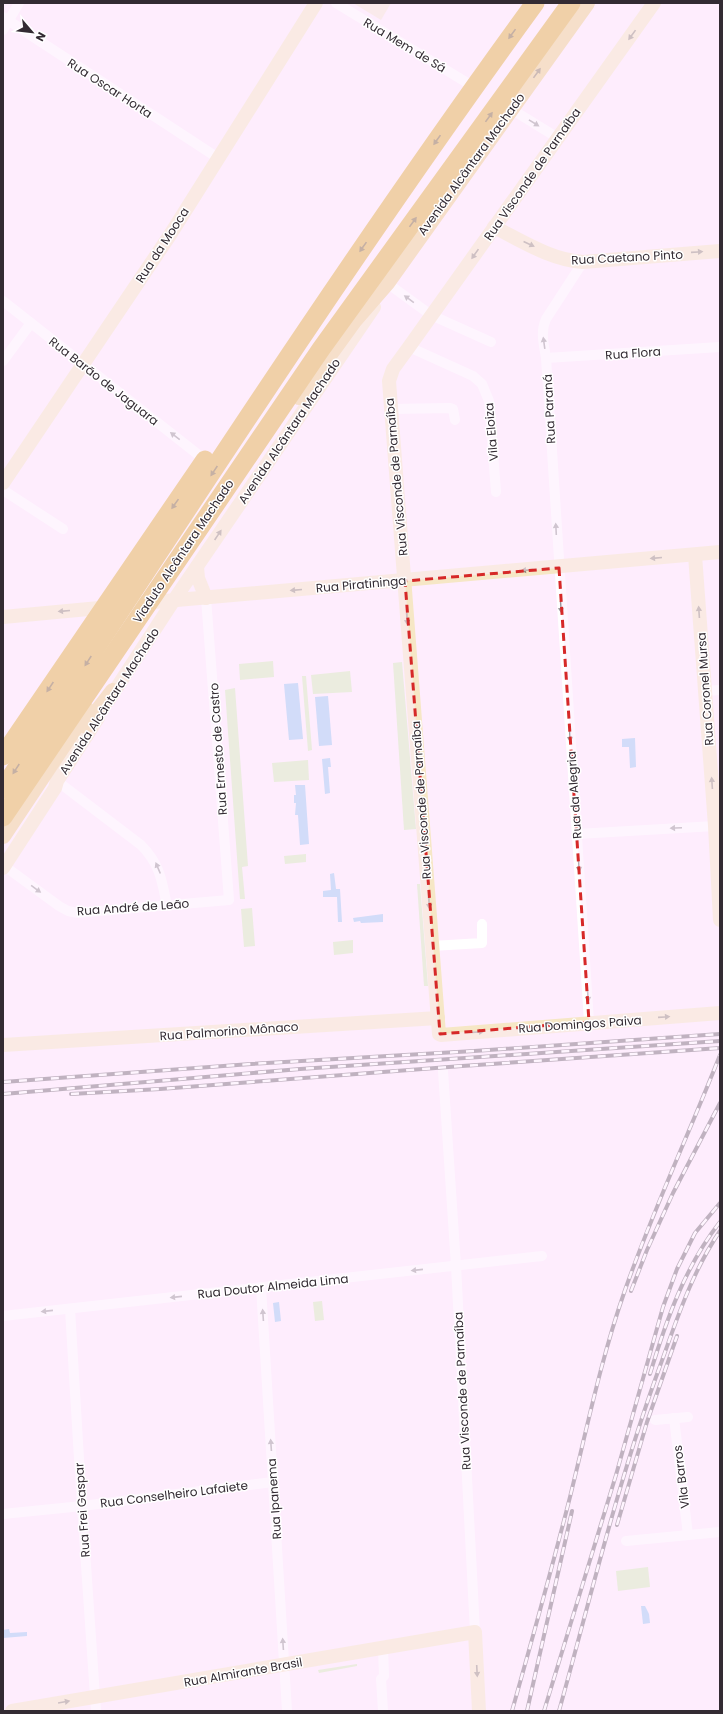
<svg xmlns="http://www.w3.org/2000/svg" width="723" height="1714" font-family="Poppins,sans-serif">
<rect width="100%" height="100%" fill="#feedfd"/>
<path fill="#f7e6d5" d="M353,3H391L381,20Z"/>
<g fill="#d5ecba">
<path d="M273,661L274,677L240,680L239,664Z"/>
<path d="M402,662L416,829L404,830L393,663Z"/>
<path d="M350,671L352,692L313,694L311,675Z"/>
<path d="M302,676H306L312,750L308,751Z"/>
<path d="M235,688L248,866L242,867L245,899H240L225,690Z"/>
<path d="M308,760L309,780L274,782L272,763Z"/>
<path d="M306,854V862L285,864L284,856Z"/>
<path d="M417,884H420L428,986H424Z"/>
<path d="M252,908L255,946L244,947L241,909Z"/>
<path d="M353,940V953L334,955L333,942Z"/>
<path d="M322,1301L324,1320L315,1321L313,1302Z"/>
<path d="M648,1567L650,1587L618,1591L616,1571Z"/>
<path d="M357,1664V1666L319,1673L318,1670Z"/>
</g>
<g fill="#9dc7f4">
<path d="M298,683L303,739L289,740L284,684Z"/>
<path d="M328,696L332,745L319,746L315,697Z"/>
<path d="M635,738L636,767L630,768L629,747H622V739Z"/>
<path d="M330,758L331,767H328L330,793L325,794L322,759Z"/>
<path d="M295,785H305L309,844L300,845L298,815H295L296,803H294V795H296Z"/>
<path d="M334,873L336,889H340L342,922H338L337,897H323V891L331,890L330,874Z"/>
<path d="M383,914V922L361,923L360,921L354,922L353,918Z"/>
<path d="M279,1302L281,1321L275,1322L273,1303Z"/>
<path d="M641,1606H645L649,1614L650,1623L643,1624Z"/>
<path d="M9,1629L10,1633L27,1632V1636L3,1638V1630Z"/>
</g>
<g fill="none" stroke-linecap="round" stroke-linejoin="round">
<g stroke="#fff" stroke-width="10">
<path d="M336,3L474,87"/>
<path d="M3,17L218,158"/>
<path d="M3,30L19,3"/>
<path d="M511,109L558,138"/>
<path d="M583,262L546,319C540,332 544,345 546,358L589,1022"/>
<path d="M387,283L431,315L491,342"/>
<path d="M3,301L205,460"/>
<path d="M409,347L473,376L482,384L489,401L496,492"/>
<path d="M546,358L720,347"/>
<path d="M3,361L31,323"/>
<path d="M391,409L450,408L453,409L455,420"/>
<path d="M3,490L63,529"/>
<path d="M705,691L720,690"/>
<path d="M57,781L141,845C160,864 162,881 167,906"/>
<path d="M577,834L715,826"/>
<path d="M3,865L59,906L68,911L78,913L229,900L206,598"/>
<path d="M432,946L482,943V924"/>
<path d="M443,1071L456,1266L475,1632"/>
<path d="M261,1287L287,1711"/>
<path d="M70,1309L81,1492L96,1711"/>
<path d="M3,1316L542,1256"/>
<path d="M674,1418L688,1535"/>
<path d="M655,1420L688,1417"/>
<path d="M3,1514L82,1506L273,1482"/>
<path d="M626,1541L720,1532"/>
<path d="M383,1648L384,1676L381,1679L383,1711"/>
</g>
<g stroke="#f6e7c6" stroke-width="14">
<path d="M654,3L409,347L393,369L389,381L439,1034L441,1035L720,1013"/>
<path d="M494,227C522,241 551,260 583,262L720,251"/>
<path d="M3,483L170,235L316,3"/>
<path d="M695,555L715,826L720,920"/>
<path d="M197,567L198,578L206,598"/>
<path d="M143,603L720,552"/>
<path d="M3,617L110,607"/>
<path d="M108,701L174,600L374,307"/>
<path d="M3,868L55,788L57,781L98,718"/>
<path d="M3,1045L438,1018"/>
<path d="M12,1711L475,1632L479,1711"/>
</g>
<g stroke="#edce8d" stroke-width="16">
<path d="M299,397L354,321L387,283L587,3"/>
<path d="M86,726L113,691"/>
<path d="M3,836L87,710"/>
</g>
<g stroke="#e1ae41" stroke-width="19">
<path d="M3,756L205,460"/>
<path d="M3,789C177,525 349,258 535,3"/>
<path d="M3,817L321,349L571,3"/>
</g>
<defs>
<g id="rail">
<path d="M3,1082L251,1064L474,1051L720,1034"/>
<path d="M3,1094L300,1069L720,1041"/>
<path d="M71,1094L160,1089L462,1066L720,1048"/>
<path d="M631,1291L647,1250L673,1193L720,1103"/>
<path d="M650,1374C666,1321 685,1266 720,1222"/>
<path d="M617,1525L647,1422L677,1336"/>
<path d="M512,1711C532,1640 552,1568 570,1497C587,1428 601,1359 624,1293C652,1212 689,1134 720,1055"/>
<path d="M527,1711L572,1511"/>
<path d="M544,1711L616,1475L663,1307L677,1269L695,1233L720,1203"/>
<path d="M559,1711C591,1596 619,1478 660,1366C677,1319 692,1272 720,1231"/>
</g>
</defs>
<use href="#rail" stroke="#776c77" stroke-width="4"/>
<use href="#rail" stroke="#fff" stroke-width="2.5" stroke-dasharray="8" stroke-linecap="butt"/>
</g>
<defs><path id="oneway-solid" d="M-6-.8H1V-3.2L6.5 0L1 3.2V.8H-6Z"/></defs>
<g fill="#816639">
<use href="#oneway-solid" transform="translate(512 34) rotate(126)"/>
<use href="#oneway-solid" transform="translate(489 117) rotate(-54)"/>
<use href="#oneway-solid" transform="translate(437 140) rotate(125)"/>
<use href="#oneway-solid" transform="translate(413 222) rotate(-54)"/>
<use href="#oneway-solid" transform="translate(363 247) rotate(125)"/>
<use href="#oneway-solid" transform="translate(214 471) rotate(124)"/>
<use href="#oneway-solid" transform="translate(175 504) rotate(125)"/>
<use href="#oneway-solid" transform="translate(88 661) rotate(123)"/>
<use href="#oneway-solid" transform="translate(50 687) rotate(124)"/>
<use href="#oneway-solid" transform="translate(16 769) rotate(123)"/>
</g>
<g fill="#94897c">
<use href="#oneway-solid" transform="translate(632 35) rotate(126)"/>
<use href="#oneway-solid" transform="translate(529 244) rotate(25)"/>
<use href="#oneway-solid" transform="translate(697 252) rotate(-4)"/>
<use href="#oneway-solid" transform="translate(475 254) rotate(125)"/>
<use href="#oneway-solid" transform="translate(218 535) rotate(-56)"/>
<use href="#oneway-solid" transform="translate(656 558) rotate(175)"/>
<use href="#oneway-solid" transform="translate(527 570) rotate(175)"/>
<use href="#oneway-solid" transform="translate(296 590) rotate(175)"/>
<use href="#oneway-solid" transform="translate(64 611) rotate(175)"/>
<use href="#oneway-solid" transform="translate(699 612) rotate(-94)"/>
<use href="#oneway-solid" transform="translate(407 619) rotate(86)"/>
<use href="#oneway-solid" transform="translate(712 783) rotate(-94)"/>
<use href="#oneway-solid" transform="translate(429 903) rotate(86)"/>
<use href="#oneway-solid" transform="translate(664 1017) rotate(-4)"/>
<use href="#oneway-solid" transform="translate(478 1032) rotate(-5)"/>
<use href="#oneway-solid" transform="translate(477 1671) rotate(87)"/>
<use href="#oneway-solid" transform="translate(64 1702) rotate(-10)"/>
</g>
<use fill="#907c60" href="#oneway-solid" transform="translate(537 73) rotate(-54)"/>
<g fill="#999599">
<use href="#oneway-solid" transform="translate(534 123) rotate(32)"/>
<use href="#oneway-solid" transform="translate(409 299) rotate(-144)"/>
<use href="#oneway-solid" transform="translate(544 343) rotate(-98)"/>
<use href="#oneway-solid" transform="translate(175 436) rotate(-142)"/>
<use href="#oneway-solid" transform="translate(556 529) rotate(-93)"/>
<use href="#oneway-solid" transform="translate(561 607) rotate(86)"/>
<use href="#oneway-solid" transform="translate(570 736) rotate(86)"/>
<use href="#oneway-solid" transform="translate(676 828) rotate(177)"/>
<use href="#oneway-solid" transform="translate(579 866) rotate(86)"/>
<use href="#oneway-solid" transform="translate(158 868) rotate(-113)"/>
<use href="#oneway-solid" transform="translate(36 889) rotate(36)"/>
<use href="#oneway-solid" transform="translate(588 996) rotate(86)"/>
<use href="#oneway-solid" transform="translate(417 1270) rotate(174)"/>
<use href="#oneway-solid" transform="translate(176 1297) rotate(174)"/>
<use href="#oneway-solid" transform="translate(47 1311) rotate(174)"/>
<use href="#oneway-solid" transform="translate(263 1315) rotate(-94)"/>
<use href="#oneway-solid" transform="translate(271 1445) rotate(-94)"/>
<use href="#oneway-solid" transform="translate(283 1644) rotate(-94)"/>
</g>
<path d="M0 0H723V1714H0ZM559,568L589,1022L440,1034L405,581Z" fill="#feedfd" fill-opacity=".55" fill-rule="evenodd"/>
<path fill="none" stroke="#d62828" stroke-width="3" stroke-dasharray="8 5" stroke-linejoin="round" d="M559,568L589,1022L440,1034L405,581Z"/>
<g text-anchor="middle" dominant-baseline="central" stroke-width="3" stroke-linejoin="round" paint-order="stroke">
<g font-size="12" fill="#332b33" stroke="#fff">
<text transform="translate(405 45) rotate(31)">Rua Mem de Sá</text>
<text transform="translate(110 88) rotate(33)">Rua Oscar Horta</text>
<text transform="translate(471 164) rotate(-54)">Avenida Alcântara Machado</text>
<text transform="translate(532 174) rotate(-55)">Rua Visconde de Parnaíba</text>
<text transform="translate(162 245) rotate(-57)">Rua da Mooca</text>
<text transform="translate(627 257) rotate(-3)">Rua Caetano Pinto</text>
<text transform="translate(633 353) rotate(-4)">Rua Flora</text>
<text transform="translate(104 381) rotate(38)">Rua Barão de Jaguara</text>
<text transform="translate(549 409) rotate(-93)">Rua Paraná</text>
<text transform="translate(289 431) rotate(-56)">Avenida Alcântara Machado</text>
<text transform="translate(491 432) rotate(-95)">Vila Eloiza</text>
<text transform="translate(396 477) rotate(-95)">Rua Visconde de Parnaíba</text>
<text transform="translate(183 551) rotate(-56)">Viaduto Alcântara Machado</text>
<text transform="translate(361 584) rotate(-5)">Rua Piratininga</text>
<text transform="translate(705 689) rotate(-94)">Rua Coronel Mursa</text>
<text transform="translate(109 701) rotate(-57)">Avenida Alcântara Machado</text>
<text transform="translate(218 749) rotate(-94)">Rua Ernesto de Castro</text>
<text transform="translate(574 795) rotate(-94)">Rua da Alegria</text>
<text transform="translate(421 800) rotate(-94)">Rua Visconde de Parnaíba</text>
<text transform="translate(133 907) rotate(-4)">Rua André de Leão</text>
<text transform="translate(580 1024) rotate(-4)">Rua Domingos Paiva</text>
<text transform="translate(229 1031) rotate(-4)">Rua Palmorino Mônaco</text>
<text transform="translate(273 1286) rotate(-6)">Rua Doutor Almeida Lima</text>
<text transform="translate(462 1391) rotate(-93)">Rua Visconde de Parnaíba</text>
<text transform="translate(681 1477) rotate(-97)">Vila Barros</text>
<text transform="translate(174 1494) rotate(-7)">Rua Conselheiro Lafaiete</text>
<text transform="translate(274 1499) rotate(-94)">Rua Ipanema</text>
<text transform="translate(82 1510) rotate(-94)">Rua Frei Gaspar</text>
<text transform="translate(243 1672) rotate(-10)">Rua Almirante Brasil</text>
</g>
</g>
<rect width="723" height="1714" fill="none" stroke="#332b33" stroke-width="8"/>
<g transform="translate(32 32) rotate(118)" stroke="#ffffff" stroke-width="3" paint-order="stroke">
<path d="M0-3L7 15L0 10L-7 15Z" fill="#332b33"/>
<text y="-6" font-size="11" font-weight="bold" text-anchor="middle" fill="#332b33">N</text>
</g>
</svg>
